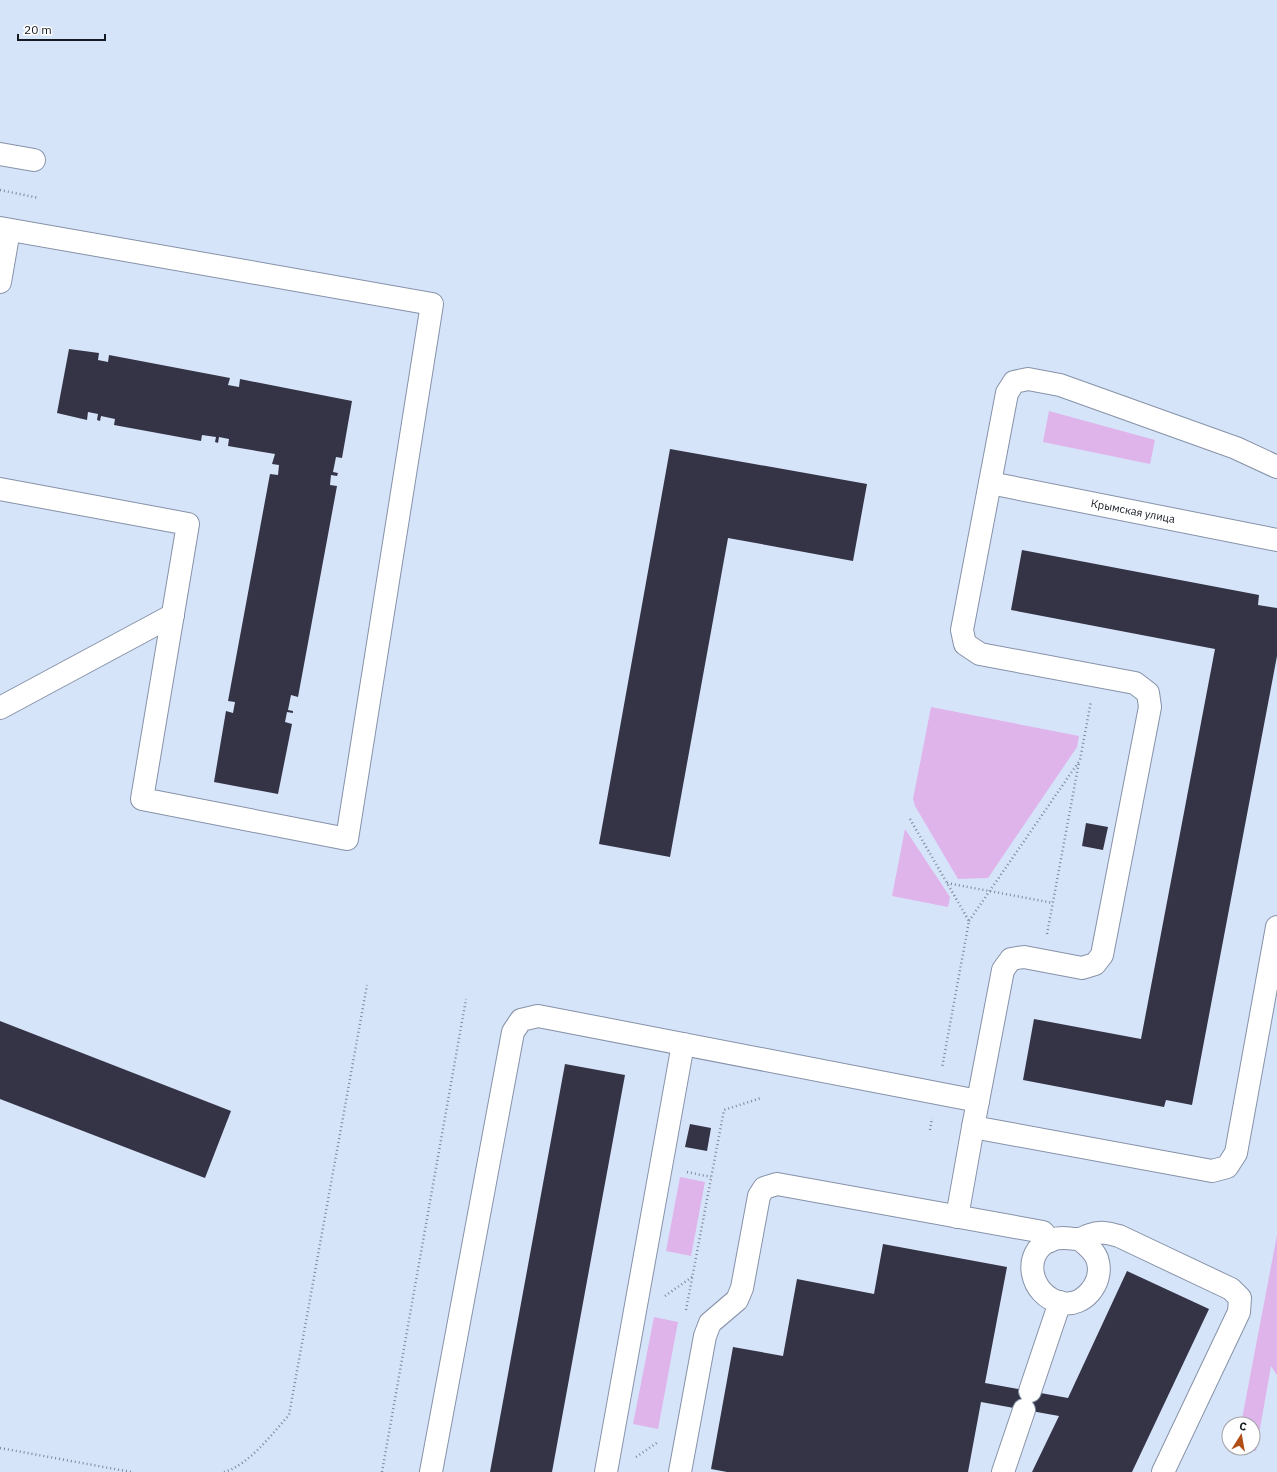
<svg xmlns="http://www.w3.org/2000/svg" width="1277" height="1472" font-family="'IBM Plex Sans',sans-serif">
<rect width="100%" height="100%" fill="#d6e4fa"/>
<g fill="#dfb4eb">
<path d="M1049,411L1155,440L1150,464L1043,442Z"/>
<path d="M931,707L1079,736L1077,747L988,878L958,879L915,806L913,799Z"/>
<path d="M905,829L950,897L948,907L892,896Z"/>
<path d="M680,1177L705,1182L691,1256L666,1251Z"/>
<path d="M1277,1235V1375L1271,1366L1256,1451L1241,1448H1253V1424H1241Z"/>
<path d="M654,1317L678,1322L658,1429L633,1424Z"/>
</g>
<g fill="#353346">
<path d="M69,349L99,353L98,360L108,362L109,355L230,378L228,385L239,387L240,379L352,401L342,458L336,457L333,472L338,473L337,476L331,475L330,485L337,486L298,697L291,695L288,710L293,711V713L287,712L285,722L292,724L278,794L214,782L226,711L233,713L235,702L228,701L270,474L278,475L279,465L272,464L275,454L228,446L229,439L219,437L218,443L215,442L216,437L202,435L201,441L114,425L115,419L101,416L100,421L97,420L98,414L88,412L87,420L57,413Z"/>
<path d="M670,449L867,484L853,561L728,538L670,857L599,844Z"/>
<path d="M1022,550L1259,595L1258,605L1277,608V656L1192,1105L1166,1100L1164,1107L1023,1080L1034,1019L1141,1039L1215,649L1011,610Z"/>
<path d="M1086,823L1108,827L1103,850L1082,846Z"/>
<path d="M0,1021L231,1111L205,1178L0,1099Z"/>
<path d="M565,1064L625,1075L596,1232L552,1472H490Z"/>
<path d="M690,1124L711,1128L707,1151L685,1147Z"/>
<path d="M883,1244L1007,1267L985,1383L1068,1398L1127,1271L1209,1309L1132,1472H1032L1059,1416L981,1402L968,1472H727L711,1469L733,1347L783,1356L797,1279L874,1294Z"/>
</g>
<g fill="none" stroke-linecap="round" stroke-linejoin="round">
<defs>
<g id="minor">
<path d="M0,154L34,160"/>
<path d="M0,228L432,304L347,839L142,799L188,524L0,489"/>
<path d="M0,282L9,230"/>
<path d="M990,483L1277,540"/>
<path d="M0,708L173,615"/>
<path d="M978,1101L973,1127L1212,1171L1227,1167L1236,1153L1277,927"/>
<path d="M957,1217L973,1127"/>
<path d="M1079,1239C1087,1245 1096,1252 1098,1262C1103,1283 1084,1307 1062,1303C1029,1296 1021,1252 1051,1240C1063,1236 1067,1239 1078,1239C1082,1239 1086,1236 1090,1235C1100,1231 1108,1233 1119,1236L1231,1289L1240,1298L1239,1312L1163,1472"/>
<path d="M1030,1391L1060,1302"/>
<path d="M431,1472L513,1032L521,1020L538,1016L978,1101L1003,970L1011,959L1024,957L1082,968L1095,964L1102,955L1150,707L1148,693L1135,683L980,654L965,644L962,630L1007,393L1014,382L1028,379L1060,385L1236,448L1277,467"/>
<path d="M606,1472L683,1044"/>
<path d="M680,1472L705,1336L710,1323L737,1300L742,1288L759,1196L764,1188L777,1184L1043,1232L1050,1241"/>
<path d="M1003,1472L1024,1410"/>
</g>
</defs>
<use href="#minor" stroke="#8692a7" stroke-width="24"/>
<g stroke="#7d8797" stroke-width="2.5" stroke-dasharray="1 3" stroke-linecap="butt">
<path d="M0,190L39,198"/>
<path d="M910,819L969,921L942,1068"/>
<path d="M947,883L1053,903"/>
<path d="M969,921L1080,760L1091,701"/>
<path d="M1047,934L1079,762"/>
<path d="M930,1130L932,1118"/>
<path d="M687,1172L711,1177"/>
<path d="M665,1296L692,1277"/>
<path d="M686,1310L724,1110L761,1098"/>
<path d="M0,1448L131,1472"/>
<path d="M636,1457L658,1442"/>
<path d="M224,1472C249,1465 272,1434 289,1415L367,985"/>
<path d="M382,1472L466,999"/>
</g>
<use href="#minor" stroke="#fff" stroke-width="22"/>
</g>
<g text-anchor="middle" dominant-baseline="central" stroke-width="4" stroke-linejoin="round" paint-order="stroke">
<g font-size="11" fill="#151a22" stroke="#fff">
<text transform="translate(1133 511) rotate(11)">Крымская улица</text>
</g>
</g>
<g transform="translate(1241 1436) rotate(11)"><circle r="19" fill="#ffffff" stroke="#a1a3a7"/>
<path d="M0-3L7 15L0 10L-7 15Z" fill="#b24f16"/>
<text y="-6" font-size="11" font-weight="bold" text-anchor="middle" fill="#151a22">С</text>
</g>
<path d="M18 34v6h87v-6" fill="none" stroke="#151a22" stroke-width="2"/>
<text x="24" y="34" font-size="12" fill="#151a22" stroke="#ffffff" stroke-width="3" paint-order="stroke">20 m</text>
</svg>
